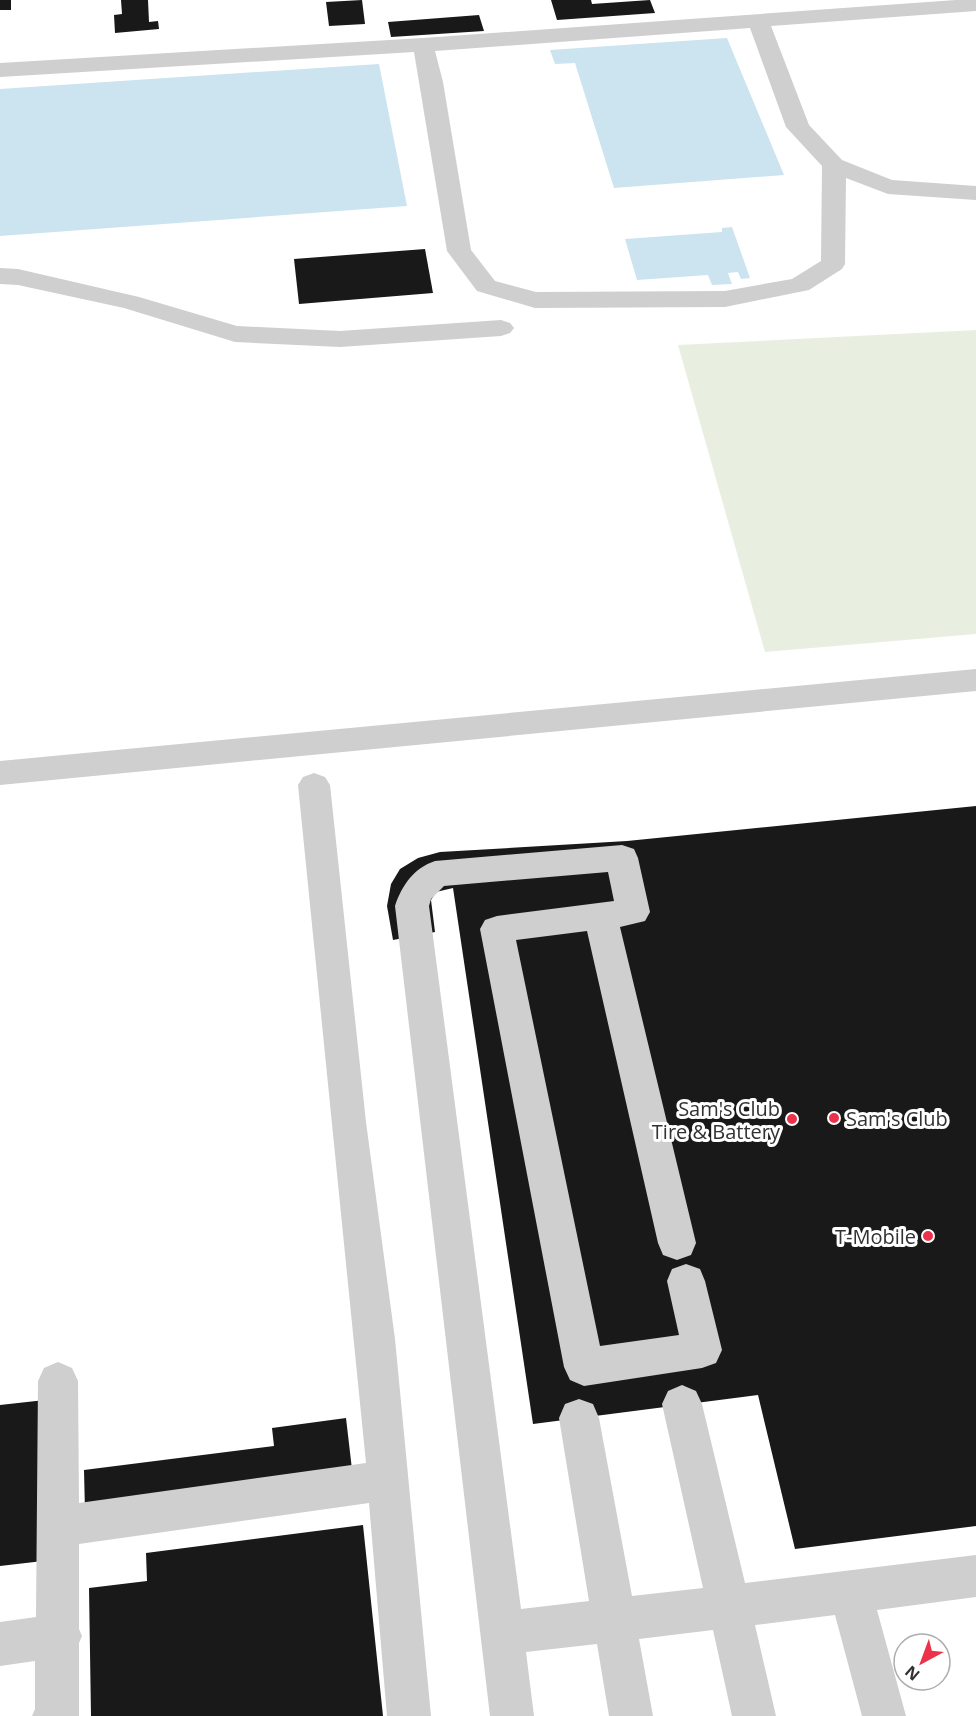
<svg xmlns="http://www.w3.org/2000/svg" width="976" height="1716" font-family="'Open Sans',sans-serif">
<rect width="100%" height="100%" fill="#fff"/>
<path fill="#e9efe0" d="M976,330V634L765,652L678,345Z"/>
<g fill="#cce4ef">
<path d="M727,38L784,175L614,188L575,63L555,64L550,50Z"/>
<path d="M379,64L407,206L0,236V89Z"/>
<path d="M732,227L750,278L741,279L738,272L728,273L732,284L712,285L708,275L637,280L625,239L722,232V228Z"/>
</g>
<g fill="#191919">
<rect x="0" y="0" width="11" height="10"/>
<path d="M121,0H148L149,22L158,21L159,29L115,33L114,15L122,14Z"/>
<path d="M362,0L365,24L329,26L326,2Z"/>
<path d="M551,0H591L592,4L650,0L655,13L557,20Z"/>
<path d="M479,15L484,31L391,37L388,22Z"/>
<path d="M425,249L433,293L299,304L294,259Z"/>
<path d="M976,806V1526L795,1549L758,1395L533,1424L453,888L436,892L431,900L435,932L393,940L387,906L391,884L400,869L418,858L440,852L627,841Z"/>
<path d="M45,1400L43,1561L0,1566V1405Z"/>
<path d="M346,1418L353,1478L85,1512L84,1470L274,1446L272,1428Z"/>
<path d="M363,1525L383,1716H91L89,1588L147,1581L146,1553Z"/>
</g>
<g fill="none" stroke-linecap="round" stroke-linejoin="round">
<g fill="#cfcfcf" fill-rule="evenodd">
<path d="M956,0H976V11L771,26L809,125L842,160L892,180L976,186V200L888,194L846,178L845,264L842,269L809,290L725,307L535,308L477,291L447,251L414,52L0,77V63L423,38ZM750,28L786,127L822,166L821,261L792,279L725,291L536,292L495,281L471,250L443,82L435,51Z"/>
<path d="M0,268L18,269L139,297L237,326L340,331L501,320L510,323L514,328L510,333L501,336L340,347L235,342L124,308L18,285L0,284Z"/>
<path d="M976,669V691L0,785V761Z"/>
<path d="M314,773L325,777L330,785L366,1122L395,1339L431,1716H387L369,1503L79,1544V1629L82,1636L79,1643V1716H32L35,1709V1661L0,1666V1622L36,1617L38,1381L44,1368L58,1362L72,1368L78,1381L79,1503L366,1463L298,785L303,777Z"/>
<path d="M622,845L634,849L638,858L650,912L645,921L620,927L696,1243L691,1255L677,1260L663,1255L658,1243L587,931L516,940L600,1346L679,1335L667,1281L672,1269L686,1264L700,1269L705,1281L722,1350L716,1363L702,1368L584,1386L570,1380L564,1367L480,929L485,920L497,916L614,901L608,872L444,886L431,899L429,906L521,1609L589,1601L559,1418L565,1404L579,1399L593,1404L599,1418L632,1596L703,1588L662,1404L668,1391L682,1385L696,1391L702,1404L745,1583L976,1555V1597L877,1610L906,1716H862L835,1615L755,1625L776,1716H732L713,1630L639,1639L653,1716H609L597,1644L526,1652L534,1716H490L395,906C402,885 414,868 435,861Z"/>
</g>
</g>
<g fill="#ec314b" stroke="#fff" stroke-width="2">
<circle cx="834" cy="1118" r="6"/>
<circle cx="792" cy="1119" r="6"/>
<circle cx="928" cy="1236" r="6"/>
</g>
<g text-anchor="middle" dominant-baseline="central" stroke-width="6" stroke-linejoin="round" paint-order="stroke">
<g font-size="20" fill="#323232" stroke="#fff" text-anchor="end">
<text x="780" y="1108">Sam's Club<tspan x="780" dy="23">Tire &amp; Battery</tspan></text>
<text x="846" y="1118" text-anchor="start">Sam's Club</text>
<text x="916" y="1236">T-Mobile</text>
</g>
</g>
<g transform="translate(922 1662) rotate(221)"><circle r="28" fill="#ffffff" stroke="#adadad" stroke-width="1.5"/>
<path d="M0-4.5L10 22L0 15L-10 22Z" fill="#ec314b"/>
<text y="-9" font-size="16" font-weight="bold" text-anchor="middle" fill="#323232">N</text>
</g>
</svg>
